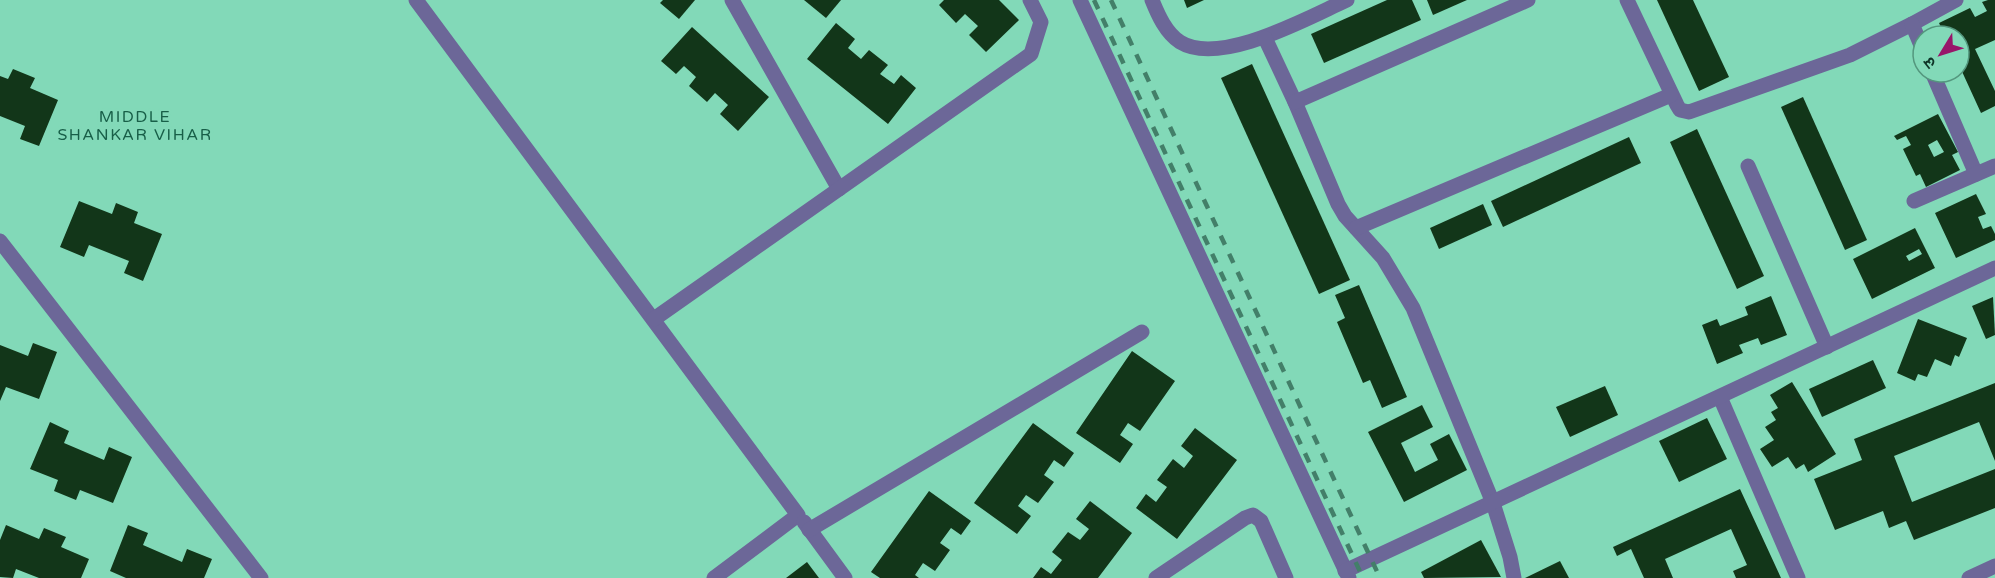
<svg xmlns="http://www.w3.org/2000/svg" width="1995" height="578" font-family="'Varela Round','Noto Sans Devanagari',sans-serif">
<rect width="100%" height="100%" fill="#82d9b8"/>
<g fill="#123619" fill-rule="evenodd">
<path d="M663,0H695L679,19L660,3Z"/>
<path d="M804,0H841L826,18Z"/>
<path d="M944,0H999L1019,20L986,52L969,35L978,26L965,14L956,23L939,5Z"/>
<path d="M1184,0H1204L1187,8Z"/>
<path d="M1387,0H1412L1421,20L1324,63L1311,34Z"/>
<path d="M1427,0H1467L1433,15Z"/>
<path d="M1657,0H1693L1729,77L1699,91Z"/>
<path d="M1988,0H1995V40L1975,49L1995,91V106L1981,113L1959,65V36H1945L1939,23L1970,8L1975,17L1987,11L1982,2Z"/>
<path d="M836,23L855,39L848,48L861,59L869,50L888,65L880,74L894,84L901,75L916,88L888,124L807,59Z"/>
<path d="M692,27L769,97L738,131L720,114L728,105L715,93L707,102L689,86L696,77L684,66L676,74L661,61Z"/>
<path d="M1252,64L1350,280L1319,294L1221,78Z"/>
<path d="M13,69L35,78L30,88L58,100L39,146L20,139L25,126L0,116V76L8,79Z"/>
<path d="M1803,97L1867,240L1845,250L1781,107Z"/>
<path d="M1938,114L1958,152L1952,155L1960,170L1926,187L1920,174L1916,176L1903,149L1911,145L1906,136L1897,140L1894,136ZM1937,140L1944,152L1934,157L1928,145Z"/>
<path d="M1697,129L1764,276L1737,289L1670,142Z"/>
<path d="M1629,137L1641,163L1503,227L1491,201Z"/>
<path d="M1976,194L1986,214L1978,217L1983,229L1991,226L1995,234V240L1956,258L1935,213Z"/>
<path d="M79,201L112,214L116,203L138,212L134,223L162,234L143,281L124,273L129,261L89,245L84,257L60,247Z"/>
<path d="M1483,204L1492,225L1439,249L1430,228Z"/>
<path d="M1915,228L1935,268L1872,299L1853,259ZM1919,249L1922,254L1909,261L1906,256Z"/>
<path d="M1359,285L1407,397L1382,408L1370,380L1363,383L1337,322L1345,318L1335,295Z"/>
<path d="M1771,296L1787,335L1761,345L1758,338L1739,345L1743,353L1717,364L1702,325L1717,319L1720,326L1748,315L1745,307Z"/>
<path d="M1993,297L1995,335L1986,339L1972,306Z"/>
<path d="M1918,319L1967,338L1959,357L1955,355L1951,366L1935,359L1927,377L1918,374L1915,381L1897,373Z"/>
<path d="M33,343L57,352L39,399L6,387L0,401V345L28,356Z"/>
<path d="M1132,351L1175,381L1140,431L1128,423L1120,435L1133,444L1120,463L1076,433Z"/>
<path d="M1873,360L1886,388L1822,417L1809,389Z"/>
<path d="M1792,382L1836,454L1808,472L1804,464L1796,469L1788,457L1772,467L1760,449L1774,440L1765,427L1776,420L1771,412L1778,408L1770,395Z"/>
<path d="M1995,383V461L1979,422L1894,456L1912,502L1995,469V508L1914,540L1906,521L1889,528L1883,511L1835,530L1814,479L1862,460L1854,439Z"/>
<path d="M1605,386L1618,415L1570,437L1556,407Z"/>
<path d="M1422,405L1433,427L1401,443L1415,472L1438,460L1430,444L1449,434L1467,470L1404,502L1368,432Z"/>
<path d="M1707,418L1727,459L1679,482L1659,441Z"/>
<path d="M50,422L69,431L64,443L104,460L109,447L132,457L113,503L80,490L76,500L54,491L58,480L30,469Z"/>
<path d="M1033,423L1074,453L1064,467L1054,460L1044,475L1054,482L1038,503L1026,495L1018,506L1031,516L1017,534L974,503Z"/>
<path d="M1195,428L1237,460L1177,539L1136,508L1146,494L1156,502L1167,487L1157,480L1173,459L1184,468L1193,456L1181,446Z"/>
<path d="M1740,489L1781,578H1736L1733,571L1747,565L1731,529L1665,559L1673,578H1644L1631,549L1617,556L1613,547Z"/>
<path d="M929,491L971,521L961,535L951,528L940,543L950,550L935,571L923,563L915,575L919,578H880L871,572Z"/>
<path d="M1090,501L1132,533L1098,578H1033L1041,567L1051,574L1062,560L1052,552L1068,532L1080,540L1089,529L1076,519Z"/>
<path d="M6,525L39,539L44,528L66,537L61,547L89,559L81,578H39L16,569L13,578L0,577V540Z"/>
<path d="M128,525L148,533L143,545L182,562L187,549L212,559L204,578H126L110,571Z"/>
<path d="M1481,540L1501,577L1424,578L1421,572Z"/>
<path d="M1560,561L1569,578H1525Z"/>
<path d="M807,562L819,578H786Z"/>
</g>
<g fill="none" stroke-linecap="round" stroke-linejoin="round">
<g stroke="#6c6798" stroke-width="15">
<path d="M416,0L798,515L714,578"/>
<path d="M732,0L839,189"/>
<path d="M1080,0L1349,578"/>
<path d="M1152,0C1158,15 1166,33 1180,42C1220,67 1309,17 1347,0"/>
<path d="M1627,0L1677,105L1680,110L1689,112L1850,55L1912,24L1956,0"/>
<path d="M1912,24L1923,50"/>
<path d="M1265,38L1295,102L1338,204L1345,216L1383,258L1413,308L1493,503L1510,557L1514,578"/>
<path d="M1932,72L1976,174"/>
<path d="M1295,102L1528,0"/>
<path d="M1748,166L1827,347"/>
<path d="M1914,201L1995,166"/>
<path d="M1356,228L1671,95"/>
<path d="M0,241L261,578"/>
<path d="M654,319L1031,54L1041,22L1030,0"/>
<path d="M1720,397L1798,578"/>
<path d="M804,522L845,578"/>
<path d="M809,530L1142,332"/>
<path d="M1345,571L1995,268"/>
<path d="M1156,578L1245,518L1253,515L1261,521L1286,578"/>
<path d="M1969,578L1995,566"/>
</g>
<g stroke="#437f69" stroke-width="4.5" stroke-dasharray="10 10" stroke-linecap="butt">
<path d="M1094,0L1363,578"/>
<path d="M1111,0L1380,578"/>
</g>
</g>
<g text-anchor="middle" dominant-baseline="central" stroke-width="6" stroke-linejoin="round" paint-order="stroke">
<g font-size="16" letter-spacing="1.5" fill="#185f48" stroke="#82d9b8">
<text x="135" y="117">MIDDLE<tspan x="135" dy="18">SHANKAR VIHAR</tspan></text>
</g>
</g>
<g transform="translate(1941 54) rotate(232)"><circle r="28" fill="#82d9b8" stroke="#54977e" stroke-width="1.5"/>
<path d="M0-4.5L10 22L0 15L-10 22Z" fill="#98156a"/>
<text y="-9" font-size="16" font-weight="bold" text-anchor="middle" fill="#0f3528">उ</text>
</g>
</svg>
